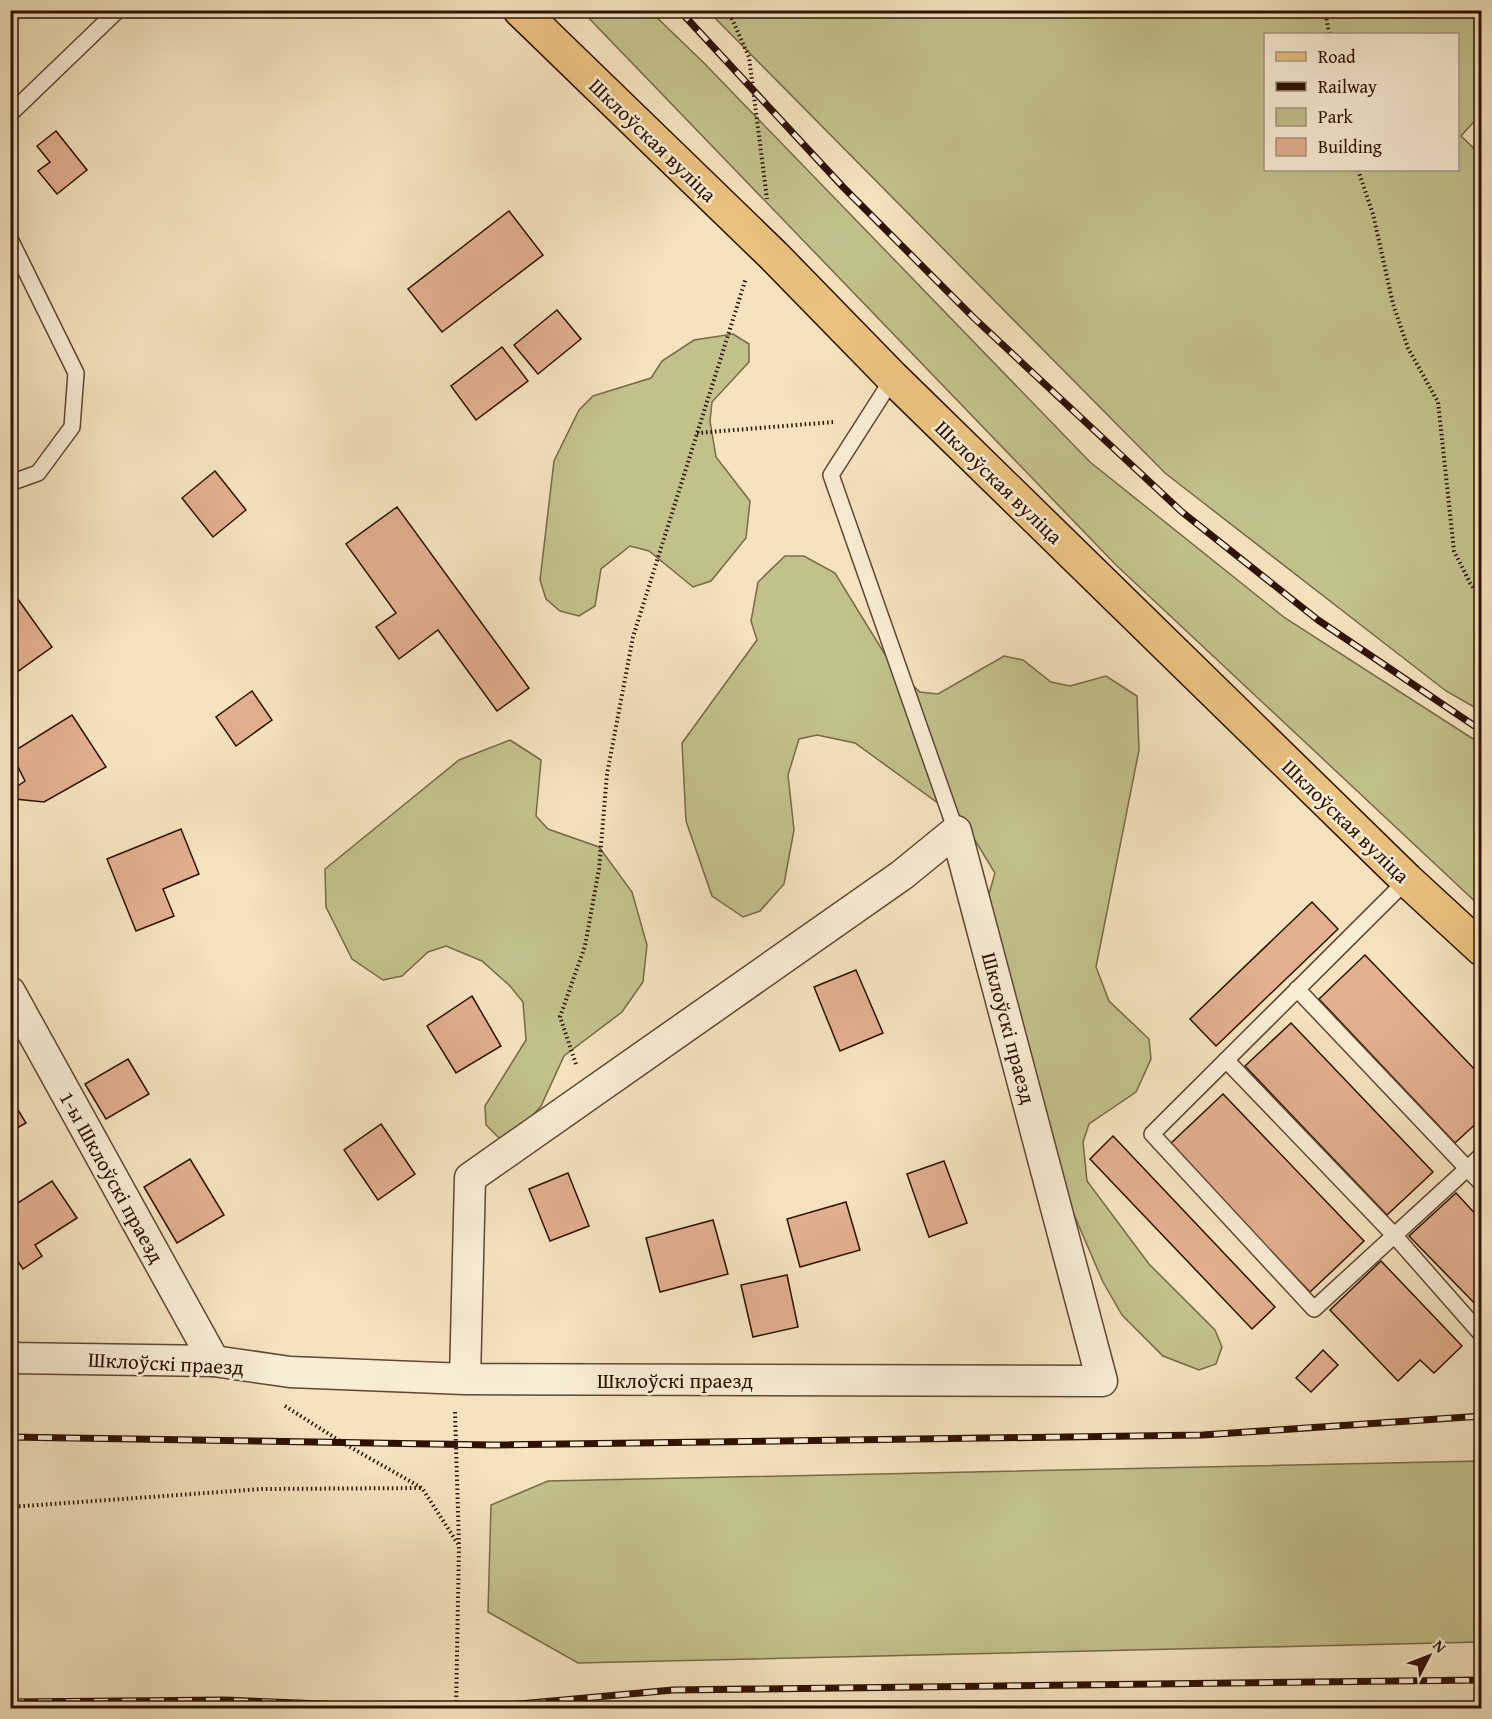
<svg xmlns="http://www.w3.org/2000/svg" width="1492" height="1719" font-family="'Gentium Book Plus',serif">
<rect width="100%" height="100%" fill="#f4e3be"/>
<filter id="stains"><feTurbulence type="fractalNoise" baseFrequency=".00333" numOctaves="4"/><feColorMatrix values="0 0 0 0 .2 0 0 0 0 .09 0 0 0 0 .02 0 0 0 .5 -.17"/></filter>
<radialGradient id="worn" r=".72"><stop offset=".6" stop-color="#630" stop-opacity="0"/><stop offset="1" stop-color="#630" stop-opacity=".3"/></radialGradient>
<g fill="#c2c18c" stroke="#786948" stroke-width="1.5" fill-rule="evenodd">
<path d="M582,11H650L703,62L1090,462L1285,618L1481,744V907L1116,565Z"/>
<path d="M708,11H1481V114L1461,136L1482,156L1481,711L1446,691L1165,473ZM1458,34V170H1266V34Z"/>
<path d="M733,334L749,344V362L712,402L710,421L716,457L750,501L746,538L711,581L693,587L649,551L630,546L601,569L595,606L579,616L560,611L546,599L540,580L554,461L579,410L593,396L651,378L662,361L694,340Z"/>
<path d="M785,556H804L835,573L892,666L920,692L938,694L1004,656L1023,660L1051,682L1070,686L1106,676L1137,696L1139,750L1096,967L1109,1001L1149,1039L1151,1059L1136,1092L1089,1124L1083,1142L1087,1181L1149,1264L1215,1330L1222,1347L1216,1364L1199,1370L1163,1356L1122,1315L1103,1282L1010,1066L984,911L995,873L964,822L855,743L817,735L799,739L788,775L794,830L784,884L760,911L743,917L712,896L686,821L682,743L757,640L751,621L758,582Z"/>
<path d="M510,740L541,760L536,816L548,829L599,847L632,892L647,945L643,982L622,1012L564,1056L541,1106L518,1132L499,1138L486,1125L485,1106L526,1040L523,1002L510,986L482,961L446,946L428,952L402,976L383,980L352,959L326,907L325,869L459,760Z"/>
<path d="M1481,1461V1642L578,1663L488,1612L491,1505L548,1481Z"/>
</g>
<g fill="#e2af8f" stroke="#2e1103" stroke-width="1.5">
<path d="M56,131L87,170L57,194L38,171L50,162L37,146Z"/>
<path d="M509,211L543,255L442,332L408,289Z"/>
<path d="M557,310L581,339L538,374L514,345Z"/>
<path d="M502,347L528,381L476,420L451,386Z"/>
<path d="M215,471L246,510L213,537L182,498Z"/>
<path d="M397,507L529,688L497,711L438,630L399,659L376,627L396,613L346,544Z"/>
<path d="M10,588L52,647L10,677Z"/>
<path d="M252,691L272,720L236,746L216,717Z"/>
<path d="M72,715L106,767L44,802L15,799L10,791L25,781L11,753Z"/>
<path d="M181,829L199,874L163,889L174,916L136,931L107,859Z"/>
<path d="M1312,902L1338,929L1216,1046L1190,1019Z"/>
<path d="M1365,955L1482,1077V1118L1455,1143L1319,999Z"/>
<path d="M856,970L883,1033L840,1051L814,987Z"/>
<path d="M472,996L501,1046L456,1073L427,1026Z"/>
<path d="M1291,1023L1433,1172L1387,1215L1245,1066Z"/>
<path d="M128,1059L149,1094L106,1119L85,1084Z"/>
<path d="M1223,1094L1364,1241L1310,1292L1169,1145Z"/>
<path d="M10,1097L26,1123L10,1132Z"/>
<path d="M381,1124L415,1174L378,1200L344,1150Z"/>
<path d="M1113,1136L1275,1307L1252,1329L1090,1159Z"/>
<path d="M190,1159L224,1215L177,1243L144,1187Z"/>
<path d="M944,1161L967,1223L929,1237L907,1174Z"/>
<path d="M568,1173L589,1226L550,1241L529,1189Z"/>
<path d="M52,1181L77,1218L35,1245L42,1256L23,1269L10,1250V1208Z"/>
<path d="M1456,1193L1482,1221V1311L1409,1236Z"/>
<path d="M846,1202L860,1250L800,1267L787,1219Z"/>
<path d="M713,1220L728,1274L660,1292L646,1238Z"/>
<path d="M1381,1261L1462,1346L1434,1373L1420,1360L1398,1381L1330,1310Z"/>
<path d="M787,1275L798,1327L753,1337L741,1285Z"/>
<path d="M1323,1350L1338,1365L1311,1392L1296,1378Z"/>
</g>
<g fill="none" stroke-linecap="round" stroke-linejoin="round">
<defs>
<g id="lane">
<path d="M10,114L118,10"/>
<path d="M10,239L76,373L72,427L38,473L10,483"/>
<path d="M893,378L831,475L956,831"/>
<path d="M1407,880L1152,1134L1314,1309L1482,1155"/>
<path d="M1297,989L1482,1184"/>
<path d="M1226,1060L1394,1235L1482,1335"/>
</g>
<g id="street">
<path d="M10,992L214,1361"/>
<path d="M10,1358L214,1361L290,1372L465,1379L1102,1381L956,831L902,875L470,1178L465,1379"/>
</g>
<path id="primary" d="M520,10L774,256L893,378L1407,880L1482,949"/>
</defs>
<use href="#lane" stroke="#604632" stroke-width="18"/>
<use href="#street" stroke="#604632" stroke-width="33"/>
<use href="#primary" stroke="#2e1103" stroke-width="36"/>
<g stroke="#2e1103" stroke-width="4" stroke-dasharray="1.5 3" stroke-linecap="butt">
<path d="M728,10L749,57L767,199"/>
<path d="M1325,10L1329,34"/>
<path d="M1358,170L1373,214L1393,304L1408,348L1438,402L1454,551L1470,583L1482,599"/>
<path d="M697,433L834,422"/>
<path d="M576,1064L560,1017L585,946L599,869L607,774L633,637L746,278"/>
<path d="M285,1406L343,1443L422,1488L458,1544"/>
<path d="M455,1412L459,1545L456,1708"/>
<path d="M10,1507L262,1489L422,1488"/>
</g>
<use href="#lane" stroke="#f8edd5" stroke-width="15"/>
<use href="#street" stroke="#f8edd5" stroke-width="30"/>
<use href="#primary" stroke="#eac27f" stroke-width="33"/>
<defs>
<g id="rail">
<path d="M679,10L843,187L974,318L1182,512L1318,620L1482,731"/>
<path d="M10,1437L493,1445L1203,1435L1482,1416"/>
<path d="M10,1702L224,1700L423,1708"/>
<path d="M476,1708L673,1690L1482,1680"/>
</g>
</defs>
<use href="#rail" stroke="#2e1103" stroke-width="7"/>
<use href="#rail" stroke="#f8edd5" stroke-width="4.5" stroke-dasharray="14" stroke-linecap="butt"/>
</g>
<g text-anchor="middle" dominant-baseline="central" stroke-width="5" stroke-linejoin="round" paint-order="stroke">
<g font-size="21" fill="#2e1103" stroke="#f8edd5">
<text transform="translate(653 140) rotate(44)">Шклоўская вуліца</text>
<text transform="translate(999 482) rotate(44)">Шклоўская вуліца</text>
<text transform="translate(1346 821) rotate(44)">Шклоўская вуліца</text>
<text transform="translate(1009 1028) rotate(75)">Шклоўскі праезд</text>
<text transform="translate(112 1177) rotate(61)">1-ы Шклоўскі праезд</text>
<text transform="translate(166 1363) rotate(3)">Шклоўскі праезд</text>
<text x="675" y="1380">Шклоўскі праезд</text>
</g>
</g>
<rect width="1492" height="1719" fill="none" stroke="#f4e3be" stroke-width="36"/>
<rect x="12" y="12" width="1468" height="1695" fill="none" stroke="#2e1103" stroke-width="3"/>
<rect x="18" y="18" width="1456" height="1683" fill="none" stroke="#2e1103" stroke-width="1.5"/>
<rect x="1264" y="33" width="195" height="138" fill="#f8edd5" stroke="#a79581" stroke-width="1.5"/>
<rect x="1276" y="52" width="30" height="9" fill="#eac27f" stroke="#a79581" stroke-width="1.5"/>
<text x="1318" y="63" font-size="18" fill="#2e1103">Road</text>
<rect x="1276" y="82" width="30" height="9" fill="#2e1103" stroke="#a79581" stroke-width="1.5"/>
<text x="1318" y="93" font-size="18" fill="#2e1103">Railway</text>
<rect x="1276" y="108" width="30" height="18" fill="#c2c18c" stroke="#a79581" stroke-width="1.5"/>
<text x="1318" y="123" font-size="18" fill="#2e1103">Park</text>
<rect x="1276" y="138" width="30" height="18" fill="#e2af8f" stroke="#a79581" stroke-width="1.5"/>
<text x="1318" y="153" font-size="18" fill="#2e1103">Building</text>
<g transform="translate(1429 1656) rotate(48)" stroke="#f8edd5" stroke-width="4.5" paint-order="stroke">
<path d="M0-4.5L10 22L0 15L-10 22Z" fill="#2e1103"/>
<text y="-9" font-size="16" font-weight="bold" text-anchor="middle" fill="#2e1103">N</text>
</g>
<rect width="100%" height="100%" filter="url(#stains)"/>
<rect width="100%" height="100%" fill="url(#worn)"/>
</svg>
